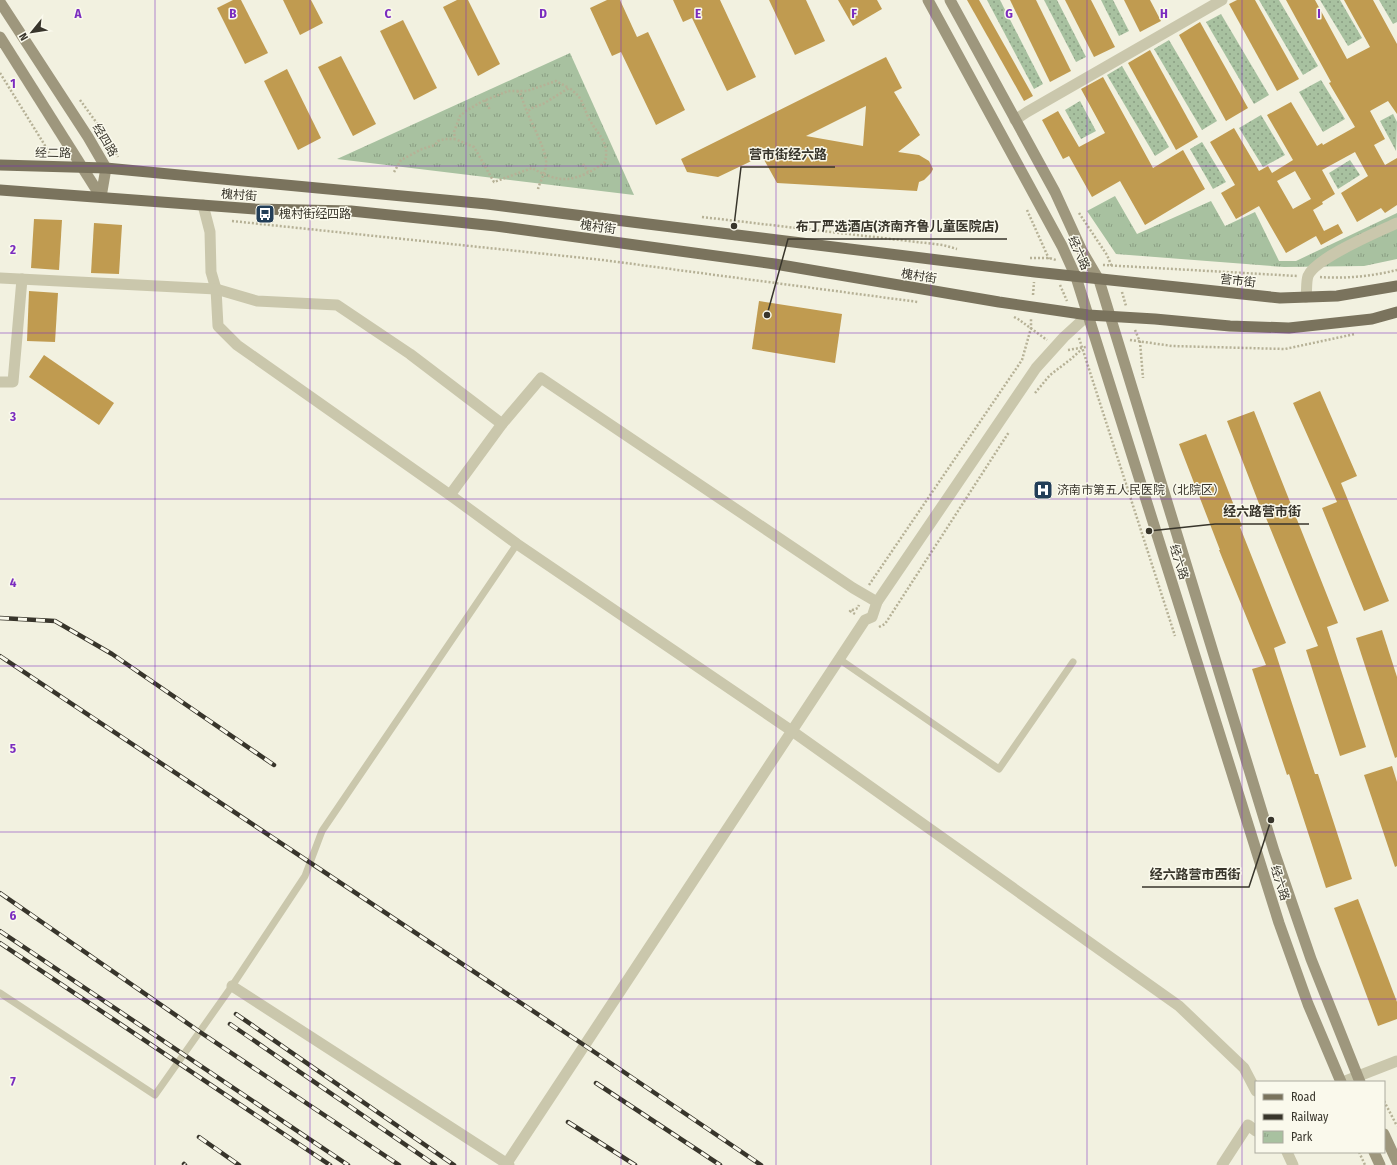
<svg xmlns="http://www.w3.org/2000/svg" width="1397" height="1165" font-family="'Fira Sans Condensed','Noto Sans SC',sans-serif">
<defs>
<pattern id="park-tufts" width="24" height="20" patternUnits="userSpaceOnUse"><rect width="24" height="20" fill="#a8c1a0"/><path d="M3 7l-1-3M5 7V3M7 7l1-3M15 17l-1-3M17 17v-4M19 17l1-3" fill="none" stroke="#8a9e83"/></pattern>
<pattern id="garden-dots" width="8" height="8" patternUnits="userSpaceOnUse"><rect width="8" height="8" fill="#a8c1a0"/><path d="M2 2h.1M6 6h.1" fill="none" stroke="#8a9e83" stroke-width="1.8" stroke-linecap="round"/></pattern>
</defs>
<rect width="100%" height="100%" fill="#f2f1e0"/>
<g fill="url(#park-tufts)">
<path d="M570,53L634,195L337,159Z"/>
<path d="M1115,196L1137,234L1211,201L1225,226L1255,212L1279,261H1296L1397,213V259L1364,266L1284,267L1116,254L1087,211Z"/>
</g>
<g fill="url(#garden-dots)">
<path d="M987,0H1000L1043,84L1034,89Z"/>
<path d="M1044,0H1057L1086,57L1076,62Z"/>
<path d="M1101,0H1113L1129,31L1119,36Z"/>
<path d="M1259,0H1279L1318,66L1303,75Z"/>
<path d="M1320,0H1340L1362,38L1348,46Z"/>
<path d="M1379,0H1397V22L1393,24Z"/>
<path d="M1221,14L1269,95L1254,104L1206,22Z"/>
<path d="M1169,40L1217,121L1202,130L1154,49Z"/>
<path d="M1122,66L1169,147L1155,156L1107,75Z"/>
<path d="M1321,80L1345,119L1323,132L1299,92Z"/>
<path d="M1080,101L1096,131L1081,139L1065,110Z"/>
<path d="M1393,114L1397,122L1396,151L1380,121Z"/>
<path d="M1261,115L1285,155L1263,167L1239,128Z"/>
<path d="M1202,142L1226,182L1213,189L1190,149Z"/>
<path d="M1350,160L1360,175L1338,189L1329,173Z"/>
</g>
<g fill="#c09b50" fill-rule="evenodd">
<path d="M233,0H241L268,53L245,64L217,8Z"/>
<path d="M283,0H311L323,23L300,35Z"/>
<path d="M457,0H468L500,64L478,76L443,7Z"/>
<path d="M607,0H620L637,37L648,32L685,110L656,125L621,52L612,56L590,8Z"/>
<path d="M673,0H720L756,77L727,91L692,18L683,22Z"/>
<path d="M769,0H806L825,41L795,55Z"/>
<path d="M838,0H877L882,9L853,26Z"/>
<path d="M967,0H979L1033,96L1024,101Z"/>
<path d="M1010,0H1036L1071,71L1050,82Z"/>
<path d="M1065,0H1091L1115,47L1094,57Z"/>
<path d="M1124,0H1150L1161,21L1140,32Z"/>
<path d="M1237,0H1255L1299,79L1277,91L1229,4Z"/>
<path d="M1286,0H1315L1347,59L1370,47L1344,0H1373L1397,44V114L1388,101L1370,111L1385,139L1374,145L1385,165L1397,158V205L1385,213L1381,208L1357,222L1341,193L1368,176L1355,152L1322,170L1335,194L1322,202L1323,204L1313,210L1324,231L1338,224L1343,233L1321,245L1316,236L1286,253L1259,206L1236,219L1221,193L1235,185L1210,142L1234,128L1259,171L1268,166L1272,173L1293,160L1267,115L1291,102L1317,146L1322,143L1323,145L1355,127L1329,83L1331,82ZM1295,171L1311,199L1293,209L1277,181Z"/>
<path d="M403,20L437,88L414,100L380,31Z"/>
<path d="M1200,22L1248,108L1226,121L1179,35Z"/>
<path d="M1150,50L1198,137L1176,150L1128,63Z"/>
<path d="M341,56L376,124L353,136L318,67Z"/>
<path d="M886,57L902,88L894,92L920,135L898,152L919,155L929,161L933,169L931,173L924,180L919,182L917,191L777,183L762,156L718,177L687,172L681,159ZM866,106L863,146L806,136Z"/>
<path d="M287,69L321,138L298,150L264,81Z"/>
<path d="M1103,77L1153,168L1183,150L1205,189L1145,225L1120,181L1092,197L1069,156L1063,159L1042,120L1058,111L1079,147L1105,133L1081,89Z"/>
<path d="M34,219L62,220L59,270L31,268Z"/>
<path d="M94,223L122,225L119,274L91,273Z"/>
<path d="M29,291L58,293L55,342L27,341Z"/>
<path d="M759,301L842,314L835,363L752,349Z"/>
<path d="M44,355L114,403L99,425L29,377Z"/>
<path d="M1320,391L1357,476L1341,483L1389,601L1364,611L1322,508L1337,502L1293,403Z"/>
<path d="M1254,411L1338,623L1327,627L1366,747L1340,756L1306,650L1318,646L1264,513L1263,514L1227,421Z"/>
<path d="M1206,434L1242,526L1240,527L1286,643L1274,648L1315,774H1318L1352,879L1326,888L1289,774L1287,775L1252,669L1266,665L1219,550H1220L1179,444Z"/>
<path d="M1382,630L1397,677V757L1395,758L1356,638Z"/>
<path d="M1392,766L1397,782V866L1395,867L1364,775Z"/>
<path d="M1358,899L1397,1002V1019L1378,1026L1334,908Z"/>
</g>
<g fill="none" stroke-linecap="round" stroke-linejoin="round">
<g stroke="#b6b196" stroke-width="2.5" stroke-dasharray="2 2" stroke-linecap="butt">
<path d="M0,73L41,139L50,154"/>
<path d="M517,91L520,93L527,112"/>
<path d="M80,100L107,137L118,157"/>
<path d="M485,100L490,110"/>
<path d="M583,164L588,172"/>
<path d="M394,172L401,160L422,149L435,145L438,141L445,139H455"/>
<path d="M538,189C540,182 546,170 546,165C548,154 532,124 527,112L532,108L543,104L569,88C584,98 582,105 589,119C598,135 610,142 605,162C594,171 576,180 562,179C551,178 541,173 532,168L494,182L474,147L455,139L454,132L460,116L466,111L481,102L508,91H527L556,81L569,88"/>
<path d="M1027,210L1049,259"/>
<path d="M1079,213L1107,255L1112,267"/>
<path d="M702,217L943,245L957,249"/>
<path d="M232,221L603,260L918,302"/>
<path d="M1030,258H1049L1056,260"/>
<path d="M1103,265L1297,276"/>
<path d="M1320,277C1345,279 1373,276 1397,270"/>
<path d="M1060,285L1067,301"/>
<path d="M1122,292L1126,306"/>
<path d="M1033,295L1034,282"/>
<path d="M1014,317L1018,319L1047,340"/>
<path d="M1135,330L1140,342L1143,378"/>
<path d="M1079,338L1175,636"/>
<path d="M1130,340L1172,346L1285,349L1355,334"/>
<path d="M1068,350L1086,347"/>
<path d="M1035,393L1050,375L1071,359L1082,349"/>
<path d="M869,585L1022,360L1031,328V318"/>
<path d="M855,614L850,611L858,608L859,605"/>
<path d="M879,627L885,624L1009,432"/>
<path d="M1384,1101L1397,1126"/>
<path d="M1359,1152L1365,1165"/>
</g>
<g stroke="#cac7ac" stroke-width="7">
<path d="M839,659L999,769L1073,662"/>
<path d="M0,993L155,1095L232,986L305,876L322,831L517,544"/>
</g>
<g stroke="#cac7ac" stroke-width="11">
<path d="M1015,120L1027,112L1222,0"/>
<path d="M203,205L210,232L211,272L216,289L218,326L237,345L450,495L517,544L792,731L1179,1006L1244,1068L1256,1091"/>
<path d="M0,278L216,289L257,301L337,305L410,354L502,424L541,378L853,588L877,602"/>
<path d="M1306,297C1307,291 1306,282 1308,276C1315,258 1378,232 1397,223"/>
<path d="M0,382H13L22,279"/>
<path d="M450,495L502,424"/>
<path d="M232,986L509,1165"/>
<path d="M1287,1152L1293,1165"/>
<path d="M507,1163L865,620L872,617L877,602L1036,368L1064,337L1088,315"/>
<path d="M1222,1165L1248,1125L1256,1131"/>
</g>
<path stroke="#cac7ac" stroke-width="11" d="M1343,1082L1397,1061"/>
<g stroke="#9e977d" stroke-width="11">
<path d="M928,0L1062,246L1076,277L1279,923L1308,1004L1341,1082"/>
<path d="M950,0L1055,192L1082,251L1099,280L1274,851L1311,959L1360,1082"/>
<path d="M0,2L88,137L106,168L101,197"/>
<path d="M0,37L101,197"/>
<path d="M1384,1134L1397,1162"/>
<path d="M1374,1152L1380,1165"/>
</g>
<g stroke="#7a735d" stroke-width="11">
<path d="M0,165L106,168L487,204L1035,272L1280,298L1337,296L1397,286"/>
<path d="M0,190L255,209L351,211L496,226L775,264L999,302L1088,315L1155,319L1230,326L1289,328L1372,319L1397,312"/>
</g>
<defs>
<g id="rail">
<path d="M0,618L55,621L112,654L274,765"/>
<path d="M0,656L584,1045L761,1165"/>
<path d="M0,893L200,1032L399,1165"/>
<path d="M0,931L348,1165"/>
<path d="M0,943L330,1165"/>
<path d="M236,1014L454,1165"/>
<path d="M230,1024L435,1165"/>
<path d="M596,1083L720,1165"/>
<path d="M568,1122L635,1165"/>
<path d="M199,1137L239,1165"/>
<path d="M184,1164L185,1165"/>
</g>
</defs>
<use href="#rail" stroke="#38352b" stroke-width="4.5"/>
<use href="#rail" stroke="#faf9ec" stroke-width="3" stroke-dasharray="9" stroke-linecap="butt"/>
</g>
<path fill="none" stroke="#7b2cbf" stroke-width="1" stroke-opacity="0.55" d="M155,0V1165M310,0V1165M466,0V1165M621,0V1165M776,0V1165M931,0V1165M1087,0V1165M1242,0V1165M0,166H1397M0,333H1397M0,499H1397M0,666H1397M0,832H1397M0,999H1397"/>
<defs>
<symbol id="bus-square" viewBox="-11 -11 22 22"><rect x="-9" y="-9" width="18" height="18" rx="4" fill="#223e58" stroke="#faf9ec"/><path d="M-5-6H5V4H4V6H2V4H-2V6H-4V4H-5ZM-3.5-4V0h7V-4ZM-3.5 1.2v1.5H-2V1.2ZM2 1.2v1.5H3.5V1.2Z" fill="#fff"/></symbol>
<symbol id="hospital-square" viewBox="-11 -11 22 22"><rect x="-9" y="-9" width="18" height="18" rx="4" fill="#223e58" stroke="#faf9ec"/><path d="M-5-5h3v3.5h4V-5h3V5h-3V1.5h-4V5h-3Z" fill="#fff"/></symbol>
</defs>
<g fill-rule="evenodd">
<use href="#bus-square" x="254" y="203" width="22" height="22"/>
<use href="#hospital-square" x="1032" y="479" width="22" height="22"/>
</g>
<g text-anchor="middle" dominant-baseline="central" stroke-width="3" stroke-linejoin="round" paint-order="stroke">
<g font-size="12" fill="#38352b" stroke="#faf9ec">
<text transform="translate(105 140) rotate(59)">经四路</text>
<text transform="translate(53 153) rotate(1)">经二路</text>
<text transform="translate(239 195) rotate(4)">槐村街</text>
<text transform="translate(598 227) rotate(8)">槐村街</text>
<text transform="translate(1079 253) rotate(66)">经六路</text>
<text transform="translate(919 276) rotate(9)">槐村街</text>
<text transform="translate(1238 281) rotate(6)">营市街</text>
<text transform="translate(1179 562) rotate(72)">经六路</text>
<text transform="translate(1280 883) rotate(72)">经六路</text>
</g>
<g font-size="12" fill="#38352b" stroke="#faf9ec" text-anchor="start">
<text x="279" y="214">槐村街经四路</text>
<text x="1057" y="490">济南市第五人民医院（北院区）</text>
</g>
</g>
<g font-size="13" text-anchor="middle" font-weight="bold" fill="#7b2cbf" stroke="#faf9ec" stroke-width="3" stroke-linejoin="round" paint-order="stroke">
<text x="78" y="18">A</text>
<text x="233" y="18">B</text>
<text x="388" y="18">C</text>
<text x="543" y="18">D</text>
<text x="698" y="18">E</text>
<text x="854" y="18">F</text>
<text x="1009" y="18">G</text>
<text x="1164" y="18">H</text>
<text x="1319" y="18">I</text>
<text x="13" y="88">1</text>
<text x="13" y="254">2</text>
<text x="13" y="421">3</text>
<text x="13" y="587">4</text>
<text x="13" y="753">5</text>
<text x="13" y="920">6</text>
<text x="13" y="1086">7</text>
</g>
<path fill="none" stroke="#38352b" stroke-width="1.5" d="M734 226L741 167H835M767 315L788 239H1007M1149 531L1215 524H1309M1271 820L1249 887H1142"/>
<g fill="#38352b" stroke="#faf9ec" stroke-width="1.5">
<circle cx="734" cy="226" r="4"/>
<circle cx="767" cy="315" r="4"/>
<circle cx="1149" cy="531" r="4"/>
<circle cx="1271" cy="820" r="4"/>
</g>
<g font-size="13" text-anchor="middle" font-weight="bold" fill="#38352b" stroke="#faf9ec" stroke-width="3" stroke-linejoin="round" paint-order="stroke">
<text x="788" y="159">营市街经六路</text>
<text x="897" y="231">布丁严选酒店(济南齐鲁儿童医院店)</text>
<text x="1262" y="516">经六路营市街</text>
<text x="1195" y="879">经六路营市西街</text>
</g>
<rect x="1255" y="1081" width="130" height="72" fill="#faf9ec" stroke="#acab9f"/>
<rect x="1263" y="1094" width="20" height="6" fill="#7a735d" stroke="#acab9f"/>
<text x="1291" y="1101" font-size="12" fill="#38352b">Road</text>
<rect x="1263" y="1114" width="20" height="6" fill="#38352b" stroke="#acab9f"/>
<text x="1291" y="1121" font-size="12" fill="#38352b">Railway</text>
<rect x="1263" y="1131" width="20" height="12" fill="url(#park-tufts)" stroke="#acab9f"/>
<text x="1291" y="1141" font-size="12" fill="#38352b">Park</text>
<g transform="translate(32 32) rotate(240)" stroke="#faf9ec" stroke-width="3" paint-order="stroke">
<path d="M0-3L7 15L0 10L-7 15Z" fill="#38352b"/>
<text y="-6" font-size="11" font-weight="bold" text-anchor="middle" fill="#38352b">N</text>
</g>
</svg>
